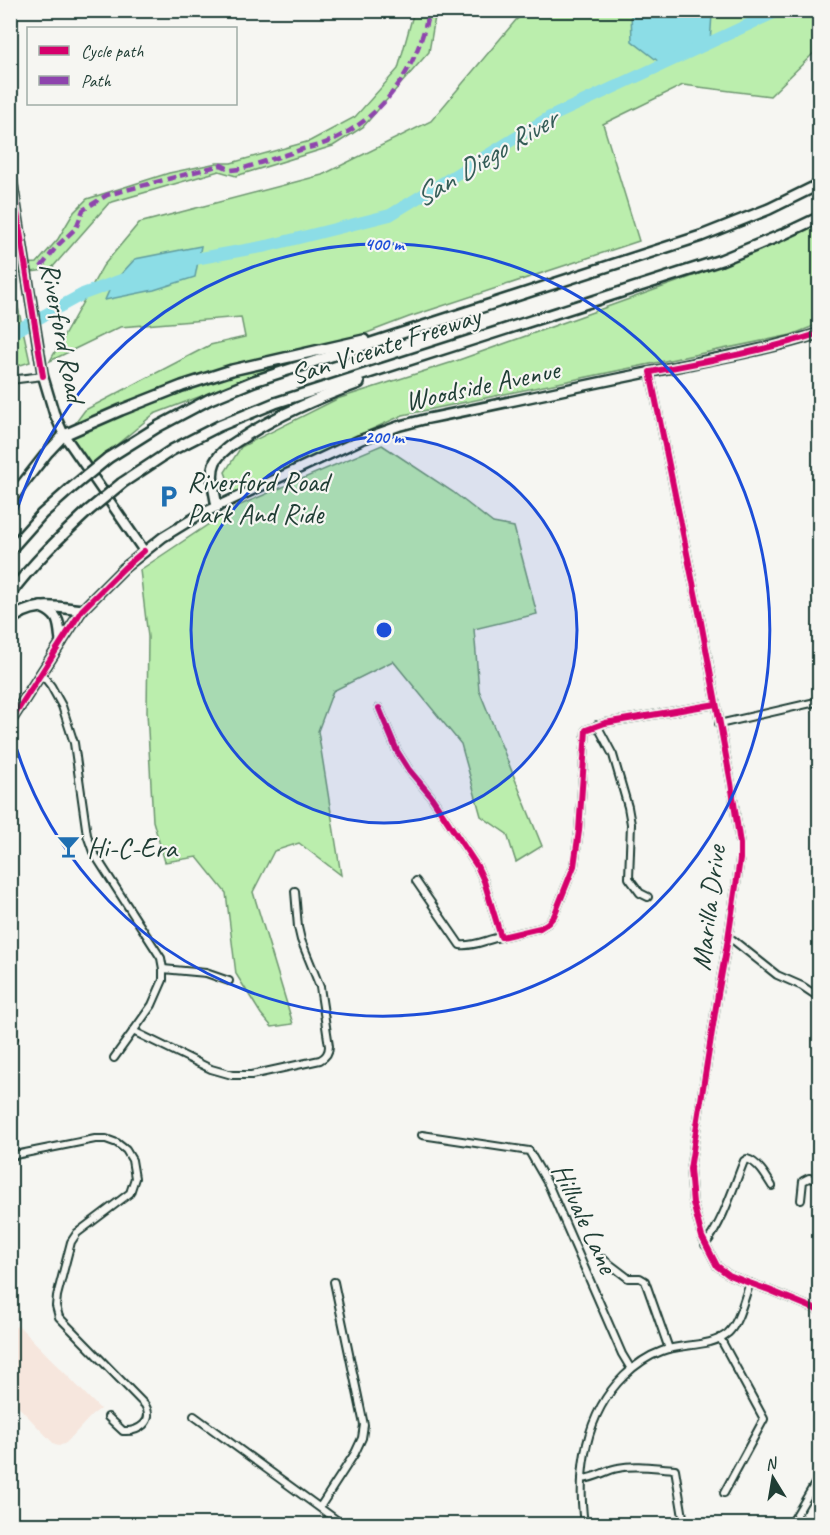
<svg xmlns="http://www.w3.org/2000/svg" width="830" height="1535" font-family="Caveat,sans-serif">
<rect width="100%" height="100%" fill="#f6f6f2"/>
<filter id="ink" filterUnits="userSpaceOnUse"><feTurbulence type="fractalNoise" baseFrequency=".0167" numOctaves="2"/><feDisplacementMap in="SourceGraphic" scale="12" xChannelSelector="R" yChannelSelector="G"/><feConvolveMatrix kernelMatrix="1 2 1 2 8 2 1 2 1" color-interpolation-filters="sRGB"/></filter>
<g filter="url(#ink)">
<path fill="#f6e6dd" d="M18,1325L100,1409L91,1416L66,1443L59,1446L55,1445L11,1399V1331Z"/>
<g fill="#bbeead" stroke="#6d9670" stroke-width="1.5">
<path d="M414,11H436L429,52L363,127L333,146L236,176L219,171L109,203L51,269L11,275L30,362L11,368V265L37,263L58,239L74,212L87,199L169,173L217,163H231L310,141L355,117L398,69Z"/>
<path d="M527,11H819V48L770,96L683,85L603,124L639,241L409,317L154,414L91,466L68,433L85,410L210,345L245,337L241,317L120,327L50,361L103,266L139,223L322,175L431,121L516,20Z"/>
<path d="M819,220V324L791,335L403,415L233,493L225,472L241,447L337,399L456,361L699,274Z"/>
<path d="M382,445L453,492L493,523L514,527L537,614L474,629L479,690L542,846L516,862L507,834L481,816L461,744L393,661L333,691L318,731L341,875L299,843L274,851L253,892L293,1024L272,1027L261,1014L236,974L226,893L197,857L165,862L153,821L147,712L148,637L140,570L233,508Z"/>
</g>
<g fill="#8cdde6" stroke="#609d9f" stroke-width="1.5">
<path d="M631,11H708L712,14L710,43L663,65L632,41Z"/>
<path d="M201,246L195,277L154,290L105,300L112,284L135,259Z"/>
</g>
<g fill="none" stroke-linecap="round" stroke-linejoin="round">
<g stroke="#8cdde6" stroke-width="12">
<path d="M184,261L267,246L390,215L548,118L780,10"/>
<path d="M10,334L83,294L127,278"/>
</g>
<defs>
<g id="minor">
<path d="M650,372L701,622L731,783L740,844V859L728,939L718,994L690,1169L693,1203L702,1237L717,1266L729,1275L744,1281L769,1290L820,1311"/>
<path d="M10,381L18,379L43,376"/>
<path d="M41,673L51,686L62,706L74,743L87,835L93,852L161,958L163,969V980L152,1005L114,1058"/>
<path d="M379,708L397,751L409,770L430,795L477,866L484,881L501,937L540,928L548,923L554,916L574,866L579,831L586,730L605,723L716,704"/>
<path d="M719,724L820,701"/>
<path d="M597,725L613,755L628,807L631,824L629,878L640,893L648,897"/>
<path d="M416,881L460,945C474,947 487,939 501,937"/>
<path d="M728,939L733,940L777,975L802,986L820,998"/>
<path d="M163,969L206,973L229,981"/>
<path d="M133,1031L211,1069L232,1075H251L320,1060C326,1057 329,1053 329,1046L320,987L301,940L298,927L295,891"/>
<path d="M10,1035L14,1038"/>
<path d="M422,1135L529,1151L548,1184L622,1354L631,1369"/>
<path d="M10,1156L95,1139H106L117,1143L126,1150L132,1160L135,1178L130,1193L77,1233L71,1242L57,1296L56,1306L59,1317L145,1405C155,1422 138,1432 123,1431L108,1417"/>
<path d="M801,1200L803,1181L809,1178L820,1180"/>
<path d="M705,1245C723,1222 733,1188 744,1161L747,1159C758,1162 766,1176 772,1186"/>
<path d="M603,1259L628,1278H640L645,1281L669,1349"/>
<path d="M720,1338L764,1419L724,1493"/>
<path d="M194,1416L342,1524"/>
<path d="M582,1479C596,1478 606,1470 618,1468C636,1464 657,1468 675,1469L684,1523"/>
<path d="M320,1507L355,1453L362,1438L364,1425L334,1282"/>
<path d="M584,1524C577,1472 585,1414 624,1376C635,1365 648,1356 662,1351C683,1343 710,1348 728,1333C739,1323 744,1298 750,1283"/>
<path d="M791,1524L820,1475"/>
</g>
<g id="major">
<path d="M10,169L43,376L54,413L64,435L144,551"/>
<path d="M10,722L82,610L124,568L163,537L199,515L360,440L399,426L426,419C501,404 575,387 650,372C707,360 764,351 820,333"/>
</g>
<g id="highway">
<path d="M108,458L159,426L210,399L254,381L701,236L769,209L820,184"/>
<path d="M122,483L172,450L219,426L275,403L721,260L784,234L820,217"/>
<path d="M10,502L21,486L47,453L64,435L121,410L182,386L232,370L364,340"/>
<path d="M217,507C215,493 209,475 215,462C221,450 236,442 247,435C282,413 320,397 359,383"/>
<path d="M10,550L42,514L69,490"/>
<path d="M10,594C33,563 60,537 88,511"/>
<path d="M41,607C60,615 59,623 61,642"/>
<path d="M10,621C31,601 56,607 82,610"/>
</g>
</defs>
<use href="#minor" stroke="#1f3d34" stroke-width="10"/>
<use href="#major" stroke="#1f3d34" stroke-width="13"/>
<use href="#highway" stroke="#1f3d34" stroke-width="14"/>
<use href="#minor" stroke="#f6f6f2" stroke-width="6"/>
<use href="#major" stroke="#f6f6f2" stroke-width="8"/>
<use href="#highway" stroke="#f6f6f2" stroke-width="9"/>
<defs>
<g id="highway-bridge">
<path d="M69,490L108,458"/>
<path d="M88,511L122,483"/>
</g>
</defs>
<use href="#highway-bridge" stroke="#1f3d34" stroke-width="14" stroke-linecap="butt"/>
<use href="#highway-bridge" stroke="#f6f6f2" stroke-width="9"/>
<g stroke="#8e44ad" stroke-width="4.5" stroke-dasharray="9 4.5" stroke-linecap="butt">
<path d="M41,267L57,246L76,228L83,210L107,195L221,165L231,170L241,169C262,162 283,156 303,149C312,147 322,145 330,141C384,117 418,68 429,10"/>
<path d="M10,270L15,269"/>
</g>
<defs>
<g id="cycleway">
<path d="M10,169L43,376"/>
<path d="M820,333C764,351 707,361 650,372L701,622L731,783L740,844V859L728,939L718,994L690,1169L693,1203L702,1237L717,1266L729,1275L744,1281L769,1290L820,1311"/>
<path d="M379,708L397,751L409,770L430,795L477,866L484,881L501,937L540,928L548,923L554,916L574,866L579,831L586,730L605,723L716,704"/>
<path d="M10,722L82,610L124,568L144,551"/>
</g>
</defs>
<use href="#cycleway" stroke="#f6f6f2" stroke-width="10"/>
<use href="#cycleway" stroke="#d6006c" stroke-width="6"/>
</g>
</g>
<circle cx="384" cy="630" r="193" fill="#1d4ed8" fill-opacity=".12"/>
<g fill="none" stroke="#1d4ed8" stroke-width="3">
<circle cx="384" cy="630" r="193"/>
<path d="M11 530A386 386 0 1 1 11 730"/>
</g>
<defs>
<symbol id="parking-bare" viewBox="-9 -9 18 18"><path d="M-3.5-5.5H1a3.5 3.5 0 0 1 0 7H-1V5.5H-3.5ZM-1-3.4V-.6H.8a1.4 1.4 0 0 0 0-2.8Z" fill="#1f6fb2" stroke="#f6f6f2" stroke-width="2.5" paint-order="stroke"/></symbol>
<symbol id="bar-bare" viewBox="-9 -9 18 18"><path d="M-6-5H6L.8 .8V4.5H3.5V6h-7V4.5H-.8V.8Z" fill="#1f6fb2" stroke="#f6f6f2" stroke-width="2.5" paint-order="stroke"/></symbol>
</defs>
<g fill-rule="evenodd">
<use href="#parking-bare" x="152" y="480" width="33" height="33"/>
<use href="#bar-bare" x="52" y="830" width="33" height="33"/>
</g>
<g text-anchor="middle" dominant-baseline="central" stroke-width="4.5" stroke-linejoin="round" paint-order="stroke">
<g font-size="28" fill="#1f3d34" stroke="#f6f6f2">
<text transform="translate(63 332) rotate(79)">Riverford Road</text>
<text transform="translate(385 345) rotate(-18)">San Vicente Freeway</text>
<text transform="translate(482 385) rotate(-12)">Woodside Avenue</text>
<text transform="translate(708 908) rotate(-83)">Marilla Drive</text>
<text transform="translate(585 1218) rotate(65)">Hillvale Lane</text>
</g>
<g font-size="28" fill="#1f3d34" stroke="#f6f6f2" text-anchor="start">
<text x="187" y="481">Riverford Road<tspan x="187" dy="32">Park And Ride</tspan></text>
<text x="87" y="847">Hi-C-Era</text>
</g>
<g font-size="30" font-style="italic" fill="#355d58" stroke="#f6f6f2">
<text transform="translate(485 158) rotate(-31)">San Diego River</text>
</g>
</g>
<circle cx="384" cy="630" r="9" fill="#1d4ed8" stroke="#f6f6f2" stroke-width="3"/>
<g font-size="18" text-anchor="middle" font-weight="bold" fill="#1d4ed8" stroke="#f6f6f2" stroke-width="4.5" stroke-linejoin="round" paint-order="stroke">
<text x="384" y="250">400 m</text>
<text x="384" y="443">200 m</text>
</g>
<rect width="830" height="1535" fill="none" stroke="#f6f6f2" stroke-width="36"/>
<rect x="18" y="18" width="794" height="1499" fill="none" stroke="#1f3d34" stroke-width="2" filter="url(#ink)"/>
<rect x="27" y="27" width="210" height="78" fill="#f6f6f2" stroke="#a0aca6" stroke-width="1.5"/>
<rect x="39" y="46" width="30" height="9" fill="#d6006c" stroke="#a0aca6" stroke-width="1.5"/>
<text x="81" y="57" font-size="18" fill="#1f3d34">Cycle path</text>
<rect x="39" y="76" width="30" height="9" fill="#8e44ad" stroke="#a0aca6" stroke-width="1.5"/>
<text x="81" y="87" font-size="18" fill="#1f3d34">Path</text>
<g transform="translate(773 1478) rotate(349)" stroke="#f6f6f2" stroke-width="4.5" paint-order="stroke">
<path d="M0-4.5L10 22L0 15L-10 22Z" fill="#1f3d34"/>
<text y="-9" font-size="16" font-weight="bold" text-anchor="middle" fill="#1f3d34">N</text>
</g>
</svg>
